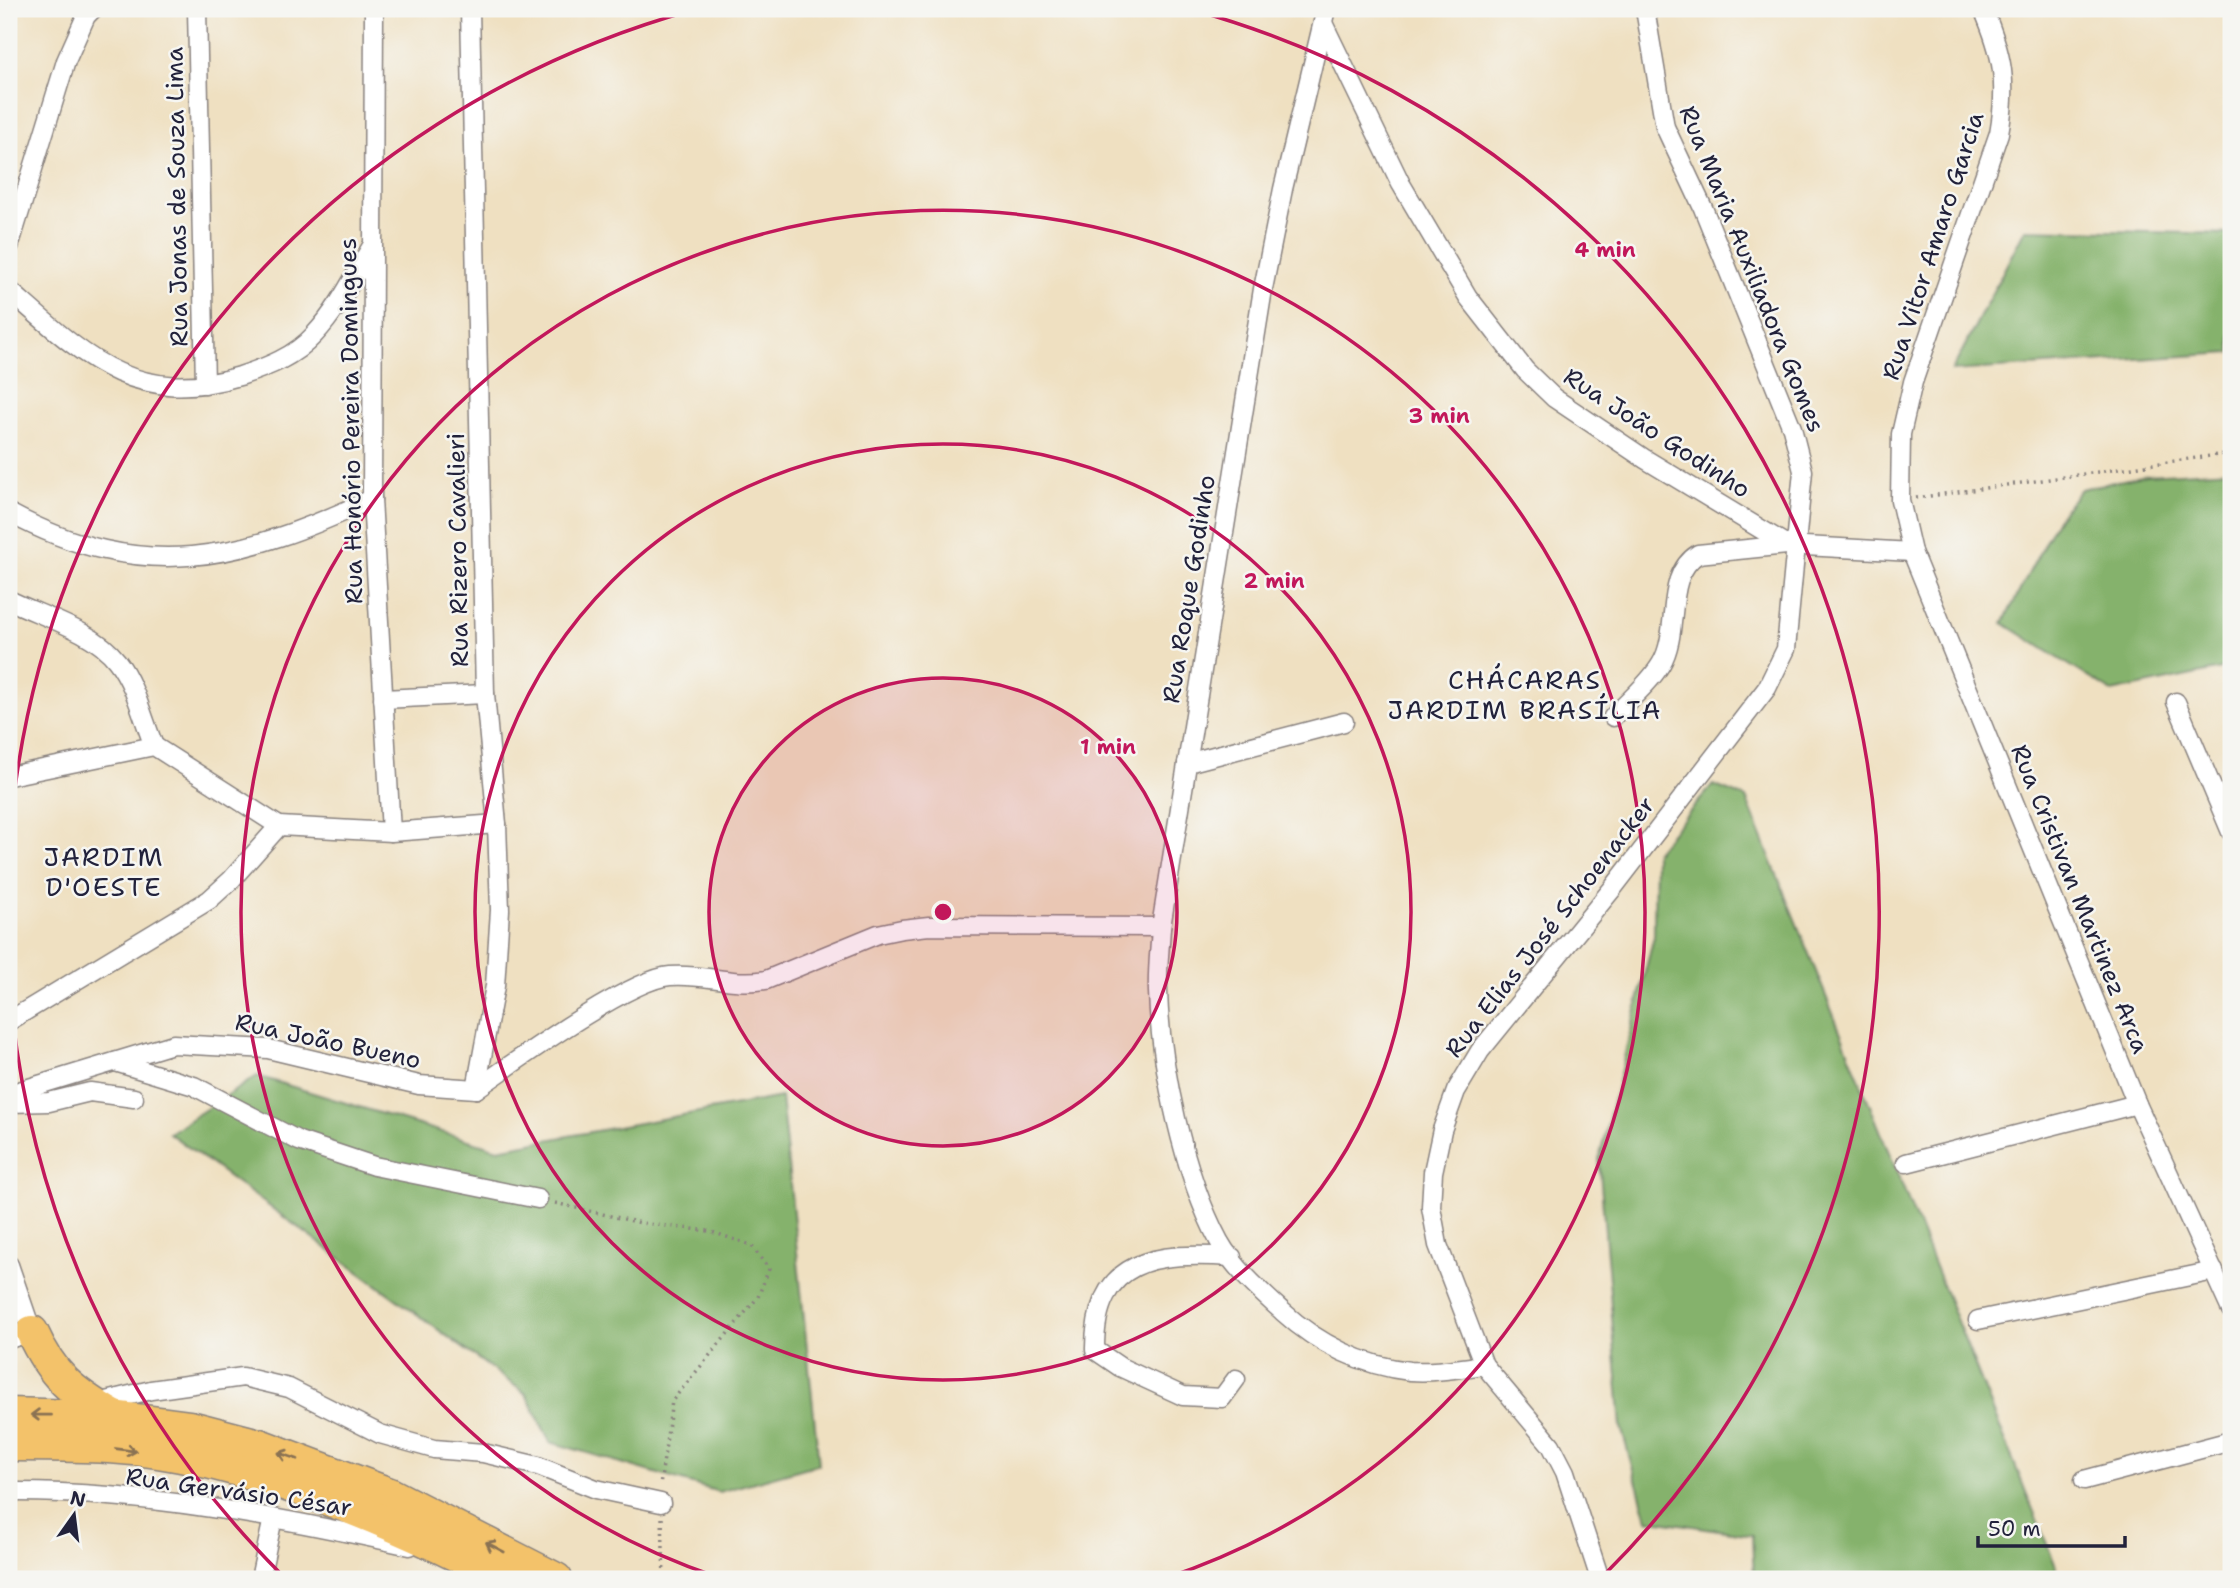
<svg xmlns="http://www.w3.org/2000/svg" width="2240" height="1588" font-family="'Shantell Sans',sans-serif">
<rect width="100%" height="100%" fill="#f6f6f2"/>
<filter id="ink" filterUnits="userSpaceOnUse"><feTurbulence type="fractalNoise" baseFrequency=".0143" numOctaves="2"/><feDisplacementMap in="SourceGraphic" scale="14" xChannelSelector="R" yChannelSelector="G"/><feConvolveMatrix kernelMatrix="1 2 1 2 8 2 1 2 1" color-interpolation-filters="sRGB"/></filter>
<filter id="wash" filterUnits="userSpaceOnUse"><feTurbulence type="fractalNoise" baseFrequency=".00686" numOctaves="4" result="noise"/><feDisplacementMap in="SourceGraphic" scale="28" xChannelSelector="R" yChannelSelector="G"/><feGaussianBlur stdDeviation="1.57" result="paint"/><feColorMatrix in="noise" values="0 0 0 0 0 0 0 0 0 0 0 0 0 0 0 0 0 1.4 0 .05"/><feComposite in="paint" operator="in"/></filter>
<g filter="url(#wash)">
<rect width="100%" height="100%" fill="#efe0c1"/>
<g fill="#85b26c" stroke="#546a54" stroke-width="2">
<path d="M2025,229L2231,234V353L1952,371Z"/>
<path d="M2231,470V667L2112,692L2003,623L2057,519L2081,489L2147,475Z"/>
<path d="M1713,785L1746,798L2061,1579H1754L1752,1535L1647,1519L1621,1427L1599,1159L1654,936L1655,852Z"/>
<path d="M257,1076L498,1149L781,1097L819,1464L719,1492L550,1442L526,1394L169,1133Z"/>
</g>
</g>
<g filter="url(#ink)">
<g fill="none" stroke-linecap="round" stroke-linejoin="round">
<defs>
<g id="street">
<path d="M197,9L205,384"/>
<path d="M374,9L372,499L391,832"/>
<path d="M470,9L485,694L497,824L500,910L495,986L476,1089"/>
<path d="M1326,9L1283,189L1263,289L1161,927C1160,948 1157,970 1158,991C1160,1065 1184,1176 1219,1241C1234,1268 1260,1291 1283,1312C1318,1344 1363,1366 1410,1371C1435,1373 1460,1368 1484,1365"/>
<path d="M1983,9C2003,55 2008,83 1999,133L1913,382L1901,434L1900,500L1912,552L2137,1104L2231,1310"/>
<path d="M1323,23L1401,184L1468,297L1525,370L1554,398L1645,459L1787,545L1912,552"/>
<path d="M9,247L66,61L86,16L93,9"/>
<path d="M9,290C83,355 133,408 240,376C267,367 294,357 314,335C338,310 354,276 372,246"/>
<path d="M9,513C143,585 241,560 372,499"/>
<path d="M9,600C43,617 93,630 117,661C135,684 143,719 154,746"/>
<path d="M383,699L485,694"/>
<path d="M2176,702L2231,832"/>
<path d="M1613,717C1628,701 1649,684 1661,664C1681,631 1663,576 1698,554L1787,545"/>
<path d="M1187,763L1344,722"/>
<path d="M9,776L154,746L279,826"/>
<path d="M9,1021L209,900L231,880L279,826L391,832L497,824"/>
<path d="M115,1062L194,1086L299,1141L374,1166L538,1199"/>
<path d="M476,1089C515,1062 629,979 670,976C703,973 733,986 766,980L878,934L902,929L929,926L1161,927"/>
<path d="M9,1094L173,1044L268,1049L419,1085L476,1089"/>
<path d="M9,1103L49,1102L90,1092L134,1098"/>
<path d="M1906,1163L2137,1104"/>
<path d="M1232,1257C1157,1252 1094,1257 1095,1350L1120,1367L1183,1396L1222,1398L1236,1379"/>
<path d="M9,1265L32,1332L9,1339"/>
<path d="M1978,1320L2214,1271"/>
<path d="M93,1404L151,1390L243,1377L289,1388L380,1434L434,1449L483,1453L538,1466L596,1489L661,1503"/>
<path d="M2084,1480L2231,1441"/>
<path d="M9,1492C143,1491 279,1517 410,1546"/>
<path d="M260,1579L273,1518"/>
<path d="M1600,1579L1565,1472L1551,1445L1484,1365L1438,1245L1431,1207L1433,1172L1442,1130L1456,1091L1480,1051L1613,888L1767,688L1786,649L1803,471L1792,428L1703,208L1665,127L1645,9"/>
</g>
<g id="highway">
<path d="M32,1332C52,1376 72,1392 113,1416"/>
<path d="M9,1414L114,1417L190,1427L259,1445L392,1495L556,1579"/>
<path d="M9,1445C68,1445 132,1445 190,1458C300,1483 404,1526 503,1579"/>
</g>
</defs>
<use href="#street" stroke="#88817e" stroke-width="21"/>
<use href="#highway" stroke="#88817e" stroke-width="35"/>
<g stroke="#88817e" stroke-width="3.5" stroke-dasharray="2 5" stroke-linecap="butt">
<path d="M1916,498L2231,453"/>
<path d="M555,1203L641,1223L709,1231L751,1245L769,1269L758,1297L672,1401L660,1486"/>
<path d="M662,1518L664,1579"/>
</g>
<use href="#street" stroke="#fff" stroke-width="18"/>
<use href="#highway" stroke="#f3c26a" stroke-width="32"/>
</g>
<defs><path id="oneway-shaft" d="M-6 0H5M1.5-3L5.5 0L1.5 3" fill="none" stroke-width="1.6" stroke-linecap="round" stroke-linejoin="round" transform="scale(1.75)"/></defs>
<g stroke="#8a7252">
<use href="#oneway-shaft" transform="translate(41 1415) rotate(-179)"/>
<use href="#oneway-shaft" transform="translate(126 1450) rotate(7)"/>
<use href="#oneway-shaft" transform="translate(288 1456) rotate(-161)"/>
<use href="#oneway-shaft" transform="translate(495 1547) rotate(-152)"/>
</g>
</g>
<circle cx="943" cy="912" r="234" fill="#c2185b" fill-opacity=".12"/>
<g fill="none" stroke="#c2185b" stroke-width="3.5">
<circle cx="943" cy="912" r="234"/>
<circle cx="943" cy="912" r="468"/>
<path d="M720 1578A702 702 0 1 1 1166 1578"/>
<path d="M281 1574A936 936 0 0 1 9 977M9 847A936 936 0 0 1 693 10M1193 10A936 936 0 0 1 1605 1574"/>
</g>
<g text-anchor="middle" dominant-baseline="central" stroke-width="5" stroke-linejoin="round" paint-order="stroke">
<g font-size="24" fill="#22223b" stroke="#f6f6f2">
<text transform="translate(177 197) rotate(-91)">Rua Jonas de Souza Lima</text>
<text transform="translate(1933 246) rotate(-72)">Rua Vitor Amaro Garcia</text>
<text transform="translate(1752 269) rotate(68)">Rua Maria Auxiliadora Gomes</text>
<text transform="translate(351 421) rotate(-91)">Rua Honório Pereira Domingues</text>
<text transform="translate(1657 433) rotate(33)">Rua João Godinho</text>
<text transform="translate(458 550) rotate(-91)">Rua Rizero Cavalieri</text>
<text transform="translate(1189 589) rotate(-81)">Rua Roque Godinho</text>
<text transform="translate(2080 899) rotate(68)">Rua Cristivan Martinez Arca</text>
<text transform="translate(1550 927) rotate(-52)">Rua Elias José Schoenacker</text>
<text transform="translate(328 1041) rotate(12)">Rua João Bueno</text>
<text transform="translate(239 1492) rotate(8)">Rua Gervásio César</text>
</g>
<g font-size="26" letter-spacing="2" fill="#22223b" stroke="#f6f6f2">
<text x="1525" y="679">CHÁCARAS<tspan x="1525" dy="30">JARDIM BRASÍLIA</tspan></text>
<text x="104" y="856">JARDIM<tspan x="104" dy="30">D'OESTE</tspan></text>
</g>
</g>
<circle cx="943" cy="912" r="10" fill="#c2185b" stroke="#f6f6f2" stroke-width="3.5"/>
<g font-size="21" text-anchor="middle" font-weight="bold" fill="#c2185b" stroke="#f6f6f2" stroke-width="5" stroke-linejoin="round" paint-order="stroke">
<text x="1605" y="257">4 min</text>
<text x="1439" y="423">3 min</text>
<text x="1274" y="588">2 min</text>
<text x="1108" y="754">1 min</text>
</g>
<rect width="2240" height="1588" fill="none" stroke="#f6f6f2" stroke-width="35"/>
<g transform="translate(74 1515) rotate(14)" stroke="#f6f6f2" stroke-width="5" paint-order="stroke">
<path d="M0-5L12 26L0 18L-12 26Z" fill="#22223b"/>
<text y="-10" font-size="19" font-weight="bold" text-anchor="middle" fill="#22223b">N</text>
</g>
<path d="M1978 1536v10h147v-10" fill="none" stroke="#22223b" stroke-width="3.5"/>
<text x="1988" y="1536" font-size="21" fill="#22223b" stroke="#f6f6f2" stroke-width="5" paint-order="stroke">50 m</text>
</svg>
